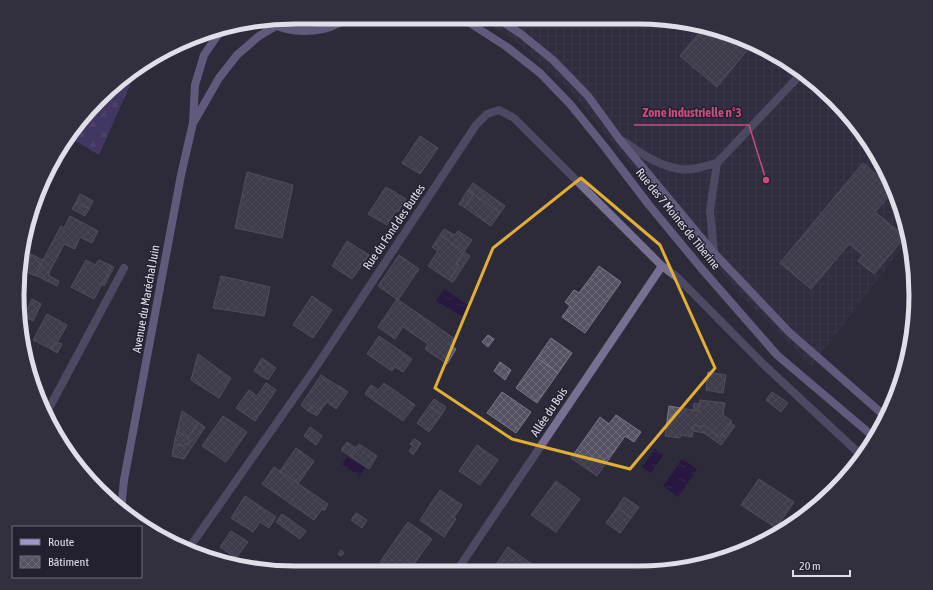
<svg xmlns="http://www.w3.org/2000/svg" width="933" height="590" font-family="'Asap Condensed',sans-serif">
<defs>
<pattern id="industrial-grid" width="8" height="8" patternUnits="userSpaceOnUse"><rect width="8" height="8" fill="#373248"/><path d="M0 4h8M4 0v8" fill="none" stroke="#4a465a"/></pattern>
<pattern id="forest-firs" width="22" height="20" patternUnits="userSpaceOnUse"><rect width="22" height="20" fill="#5c4792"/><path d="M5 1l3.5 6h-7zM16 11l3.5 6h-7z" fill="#7361a1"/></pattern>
<pattern id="water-ripples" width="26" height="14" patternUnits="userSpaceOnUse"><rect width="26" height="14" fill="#200049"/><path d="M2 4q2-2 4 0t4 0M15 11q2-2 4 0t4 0" fill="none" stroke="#402563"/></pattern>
<pattern id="building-cross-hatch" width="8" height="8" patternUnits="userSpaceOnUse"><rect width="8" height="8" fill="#555263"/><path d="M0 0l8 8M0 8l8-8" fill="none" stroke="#6d6a79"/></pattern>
</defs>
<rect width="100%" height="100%" fill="#2d2a3a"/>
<path fill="url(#industrial-grid)" d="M477,18L674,19L744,38L807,75L847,112L879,156L901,206L909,238L812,366L746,300L661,203L569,89L512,38Z"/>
<path fill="url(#forest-firs)" d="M139,65L99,155L69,137L74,126Z"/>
<g fill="url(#water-ripples)">
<path d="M444,289L468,305L462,316L436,301Z"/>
<path d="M655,449L663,455L651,473L642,467Z"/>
<path d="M347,457L365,468L360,476L342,465Z"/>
<path d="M682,459L697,469L678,497L663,486Z"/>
</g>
<g fill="url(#building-cross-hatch)" stroke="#7c788b">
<path d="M704,27L744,38L753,43L717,87L680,56Z"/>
<path d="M420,136L438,148L420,174L402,163Z"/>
<path d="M863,163L894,190L875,212L897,230L905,221L908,233L874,274L858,261L863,255L849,244L811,289L780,263Z"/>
<path d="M247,172L293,185L282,238L235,228Z"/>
<path d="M473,183L505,206L500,213L468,190Z"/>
<path d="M386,187L406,199L398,212L396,211L387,225L368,214Z"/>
<path d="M468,190L500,213L491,226L464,207L473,195L467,191Z"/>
<path d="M467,191L473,195L464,207L459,204Z"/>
<path d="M80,194L93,201L89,209L76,202Z"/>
<path d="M76,202L89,209L85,216L72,209Z"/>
<path d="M70,216L98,231L92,243L80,237L75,249L64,244L48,275L59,281L57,286L35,275L61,226L64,228Z"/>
<path d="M444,229L455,235L458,231L472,240L464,252L440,235Z"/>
<path d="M440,235L464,252L456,263L459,265L449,280L428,266L438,251L432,247Z"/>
<path d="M347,241L369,255L352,279L332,266Z"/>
<path d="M24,251L43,260L35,276L21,269Z"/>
<path d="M464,252L470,256L453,282L449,280L459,265L456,263Z"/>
<path d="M399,255L419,269L398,300L378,286Z"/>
<path d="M86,260L95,265L99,260L112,266L94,299L71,287Z"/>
<path d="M112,266L114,267L104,286L102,284Z"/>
<path d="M599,266L621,282L585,333L562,317L570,306L565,302L574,290L579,293Z"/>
<path d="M21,269L27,272L25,277L20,275Z"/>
<path d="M221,276L270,287L264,316L213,308Z"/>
<path d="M312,296L332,310L313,338L293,325Z"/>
<path d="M32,299L41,304L33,321L24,316Z"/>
<path d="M397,299L455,339L450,345L456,349L447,364L425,349L428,344L403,327L395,339L378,327Z"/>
<path d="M47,314L67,325L57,343L55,342L51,349L33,340Z"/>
<path d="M488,335L494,339L488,347L482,342Z"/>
<path d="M379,336L412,359L403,372L395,367L392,371L367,354Z"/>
<path d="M551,338L572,353L558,373L537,358Z"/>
<path d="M55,342L62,344L57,353L51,349Z"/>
<path d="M198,354L231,378L219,398L191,380Z"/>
<path d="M262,358L276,368L268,380L254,371Z"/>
<path d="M537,358L558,373L537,403L516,388Z"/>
<path d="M500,362L511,370L505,380L494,371Z"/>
<path d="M708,372L726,375L723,393L706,390Z"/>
<path d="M321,375L338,386V385L348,392L336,409L327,402L320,411L312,405L308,411L301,405Z"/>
<path d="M266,383L276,390L255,421L236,408L249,390L257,396Z"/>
<path d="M384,383L415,405L403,421L365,394L371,385L379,390Z"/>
<path d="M502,392L531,412L516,433L487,413Z"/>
<path d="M772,392L788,403L781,412L766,400Z"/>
<path d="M434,399L446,407L442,414L429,406Z"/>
<path d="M700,400L725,403L723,415L732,421L720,437L707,427L694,425L692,437L681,435L680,438L665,436L669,406L698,411Z"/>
<path d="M694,403L699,404L698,411L693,410Z"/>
<path d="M312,405L320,411L317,416L308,411Z"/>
<path d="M429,406L442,414L429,432L417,423Z"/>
<path d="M182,411L198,422L188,438L177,431Z"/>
<path d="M616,415L641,432L634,442L625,436L597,476L571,458L600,417L609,424Z"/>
<path d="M223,416L247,432L226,462L202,446Z"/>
<path d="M198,422L205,427L184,459L172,456L174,444L183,446L185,444L187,445L190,441L187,439Z"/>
<path d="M731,423L735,426L721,445L704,433L693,431L694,425L707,427L720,437Z"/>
<path d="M310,427L322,436L316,445L304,436Z"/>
<path d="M177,431L188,438L187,439L190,441L187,445L185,444L183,446L174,444Z"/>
<path d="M414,439L421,443L413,455L409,451L413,446L410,444Z"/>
<path d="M347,442L356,448L350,456L341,450Z"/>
<path d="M359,444L377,456L369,469L350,456Z"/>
<path d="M477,445L498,460L480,485L459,471Z"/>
<path d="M296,448L314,461L298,484L280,471Z"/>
<path d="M274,467L328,504L324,511L322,509L314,520L262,484Z"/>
<path d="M759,479L794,502L776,528L741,505Z"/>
<path d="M556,481L580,499L556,532L531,515Z"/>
<path d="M440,490L462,505L454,517L456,519L444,537L420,520Z"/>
<path d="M245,496L276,517L269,528L260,522L253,532L231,518Z"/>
<path d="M624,497L639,507L631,518L617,508Z"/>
<path d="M617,508L631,518L620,533L606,523Z"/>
<path d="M356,513L367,520L362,528L351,520Z"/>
<path d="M282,514L306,531L300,539L276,522Z"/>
<path d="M408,522L432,539L409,571H393L380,562Z"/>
<path d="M231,531L248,542L236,558L220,547Z"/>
<path d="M508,547L533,565L528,572H491Z"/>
<path d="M341,550L344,553L341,556L338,554Z"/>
<path d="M257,560L269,569L272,571H259L248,568L253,561Z"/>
</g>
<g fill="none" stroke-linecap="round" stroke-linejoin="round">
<path stroke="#777093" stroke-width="8" d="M662,266L678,278L762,363L863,457"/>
<g stroke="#777093" stroke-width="8">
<path d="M621,140C640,152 657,166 680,169C692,171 705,166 717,163"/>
<path d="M714,253L710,210L717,163L800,75L848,113"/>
<path d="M47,412L124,268"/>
<path d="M187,551L318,364L476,125L487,114L499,110L514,118L662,266L456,572"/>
</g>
<g stroke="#a195cd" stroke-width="8">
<path d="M462,18L507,47L540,73L570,104L604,146L649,205L701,268L777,355L875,438"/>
<path d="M497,18L521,34L553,60L588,96L620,140L714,253L789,332L887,418"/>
<path d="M268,22C285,31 304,33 323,29C330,28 339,23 346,20L348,17"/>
<path d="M195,120L219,78L237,55L259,36L276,26"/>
<path d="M121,510L124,480L181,175L193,123L195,85L204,55L222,29"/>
</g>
</g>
<path d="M0 0H933V590H0ZM581,178L660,245L715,368L630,469L512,439L435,388L493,248Z" fill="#2d2a3a" fill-opacity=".55" fill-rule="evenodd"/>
<path fill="none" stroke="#e3ae34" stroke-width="3" stroke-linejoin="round" d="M581,178L660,245L715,368L630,469L512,439L435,388L493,248Z"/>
<g text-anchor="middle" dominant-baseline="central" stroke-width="3" stroke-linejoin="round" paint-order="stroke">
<g font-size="12" fill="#e0dee9" stroke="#232030">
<text transform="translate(678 219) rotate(51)">Rue des 7 Moines de Tiberine</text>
<text transform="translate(394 227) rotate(-56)">Rue du Fond des Buttes</text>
<text transform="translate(146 299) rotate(-80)">Avenue du Maréchal Juin</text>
<text transform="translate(549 412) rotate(-56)">Allée du Bois</text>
</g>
</g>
<path d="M0 0H933V590H0ZM295 24H638A271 271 0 0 1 909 295V295A271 271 0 0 1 638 566H295A271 271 0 0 1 24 295V295A271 271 0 0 1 295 24Z" fill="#322f3f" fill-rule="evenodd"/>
<path fill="none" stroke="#e0dee9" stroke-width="5" d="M295 24H638A271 271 0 0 1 909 295V295A271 271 0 0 1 638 566H295A271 271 0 0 1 24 295V295A271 271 0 0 1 295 24Z"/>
<path fill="none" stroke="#ca4a7e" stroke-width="1.5" d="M766 180L749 125H634"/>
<circle fill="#ca4a7e" stroke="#232030" stroke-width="1.5" cx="766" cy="180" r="4"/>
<g font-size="13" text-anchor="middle" font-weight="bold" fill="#ca4a7e" stroke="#232030" stroke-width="3" stroke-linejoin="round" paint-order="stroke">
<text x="692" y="117">Zone industrielle n°3</text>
</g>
<rect x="12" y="526" width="130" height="52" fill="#232030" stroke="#6f6c7a"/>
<rect x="20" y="539" width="20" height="6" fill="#a195cd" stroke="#6f6c7a"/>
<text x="48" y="546" font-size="12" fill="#e0dee9">Route</text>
<rect x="20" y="556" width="20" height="12" fill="url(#building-cross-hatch)" stroke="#6f6c7a"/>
<text x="48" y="566" font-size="12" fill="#e0dee9">Bâtiment</text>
<path d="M793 570v6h57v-6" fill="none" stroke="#e0dee9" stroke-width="2"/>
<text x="799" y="570" font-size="12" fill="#e0dee9" stroke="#232030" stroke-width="3" paint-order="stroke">20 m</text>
</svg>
